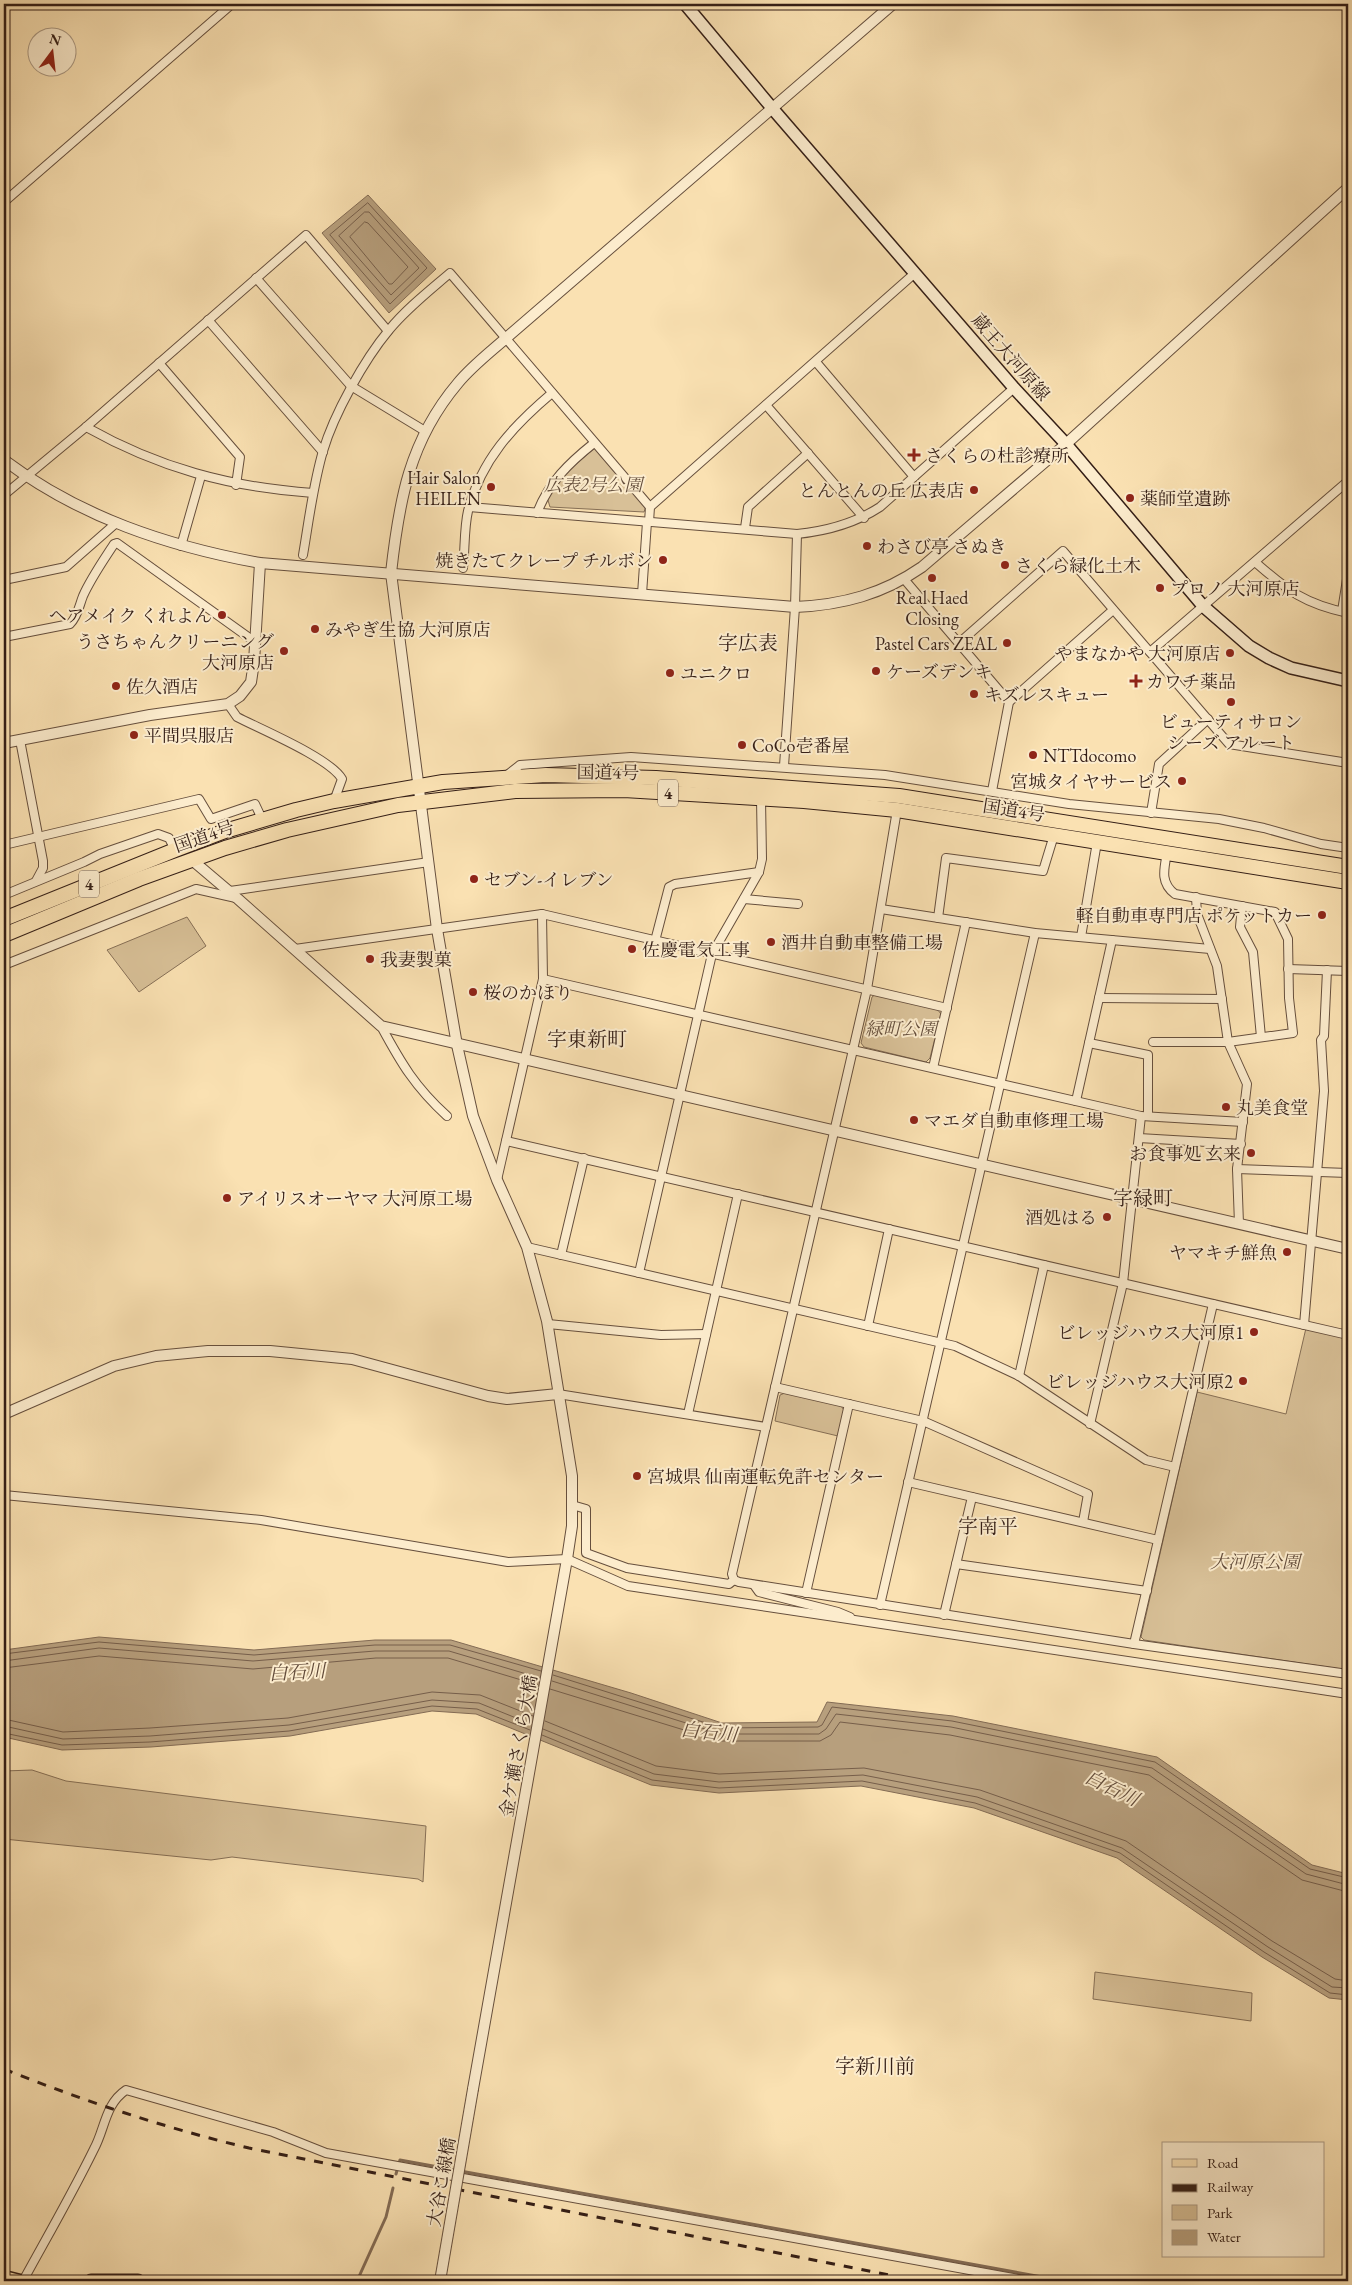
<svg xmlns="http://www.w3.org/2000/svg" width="1352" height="2285" font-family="'EB Garamond','Noto Serif JP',serif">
<rect width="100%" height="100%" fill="#fae1b2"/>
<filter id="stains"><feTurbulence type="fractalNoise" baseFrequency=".004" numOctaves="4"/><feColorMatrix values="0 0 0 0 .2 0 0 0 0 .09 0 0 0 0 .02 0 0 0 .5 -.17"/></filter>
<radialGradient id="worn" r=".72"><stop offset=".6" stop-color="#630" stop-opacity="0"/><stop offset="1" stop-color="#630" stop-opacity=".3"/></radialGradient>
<g fill="#d8c097" stroke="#866f56">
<path d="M596,447L646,506L644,512L550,507L547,497L562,476Z"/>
<path d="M187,917L206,946L139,992L107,950Z"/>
<path d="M876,994L937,1009L941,1014L930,1058L926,1062L864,1047L861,1043L872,997Z"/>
<path d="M1306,1328L1348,1338V1670L1144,1640L1141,1637L1197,1392L1286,1414Z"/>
<path d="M785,1393L841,1406L844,1410L838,1436L775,1421L780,1395Z"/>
<path d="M32,1770L66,1781L426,1826L423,1882L418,1879L232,1857L211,1860L4,1839V1771Z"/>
<path d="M1095,1972L1252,1993L1251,2021L1093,1999Z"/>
</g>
<g fill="#b79f7d" stroke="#836b54">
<path d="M368,195L436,269L389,313L322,233Z"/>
<path d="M99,1637L254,1650L375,1640H451L631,1693L722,1723L817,1722L827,1702L953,1716L1157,1757L1312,1865L1348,1874V2000L1329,1998L1262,1957L1117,1858L974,1808L861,1786L719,1793L651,1785L476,1714L432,1711L290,1736L151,1747L62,1750L4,1737V1650Z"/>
</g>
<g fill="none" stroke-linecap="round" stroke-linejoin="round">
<g stroke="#765e4a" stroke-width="1">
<path d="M368,203L427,268L390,304L330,235Z"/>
<path d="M365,212H369L419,268L391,295L339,236Z"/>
<path d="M365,222L368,223L408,267L392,284H389L350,237Z"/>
<path d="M4,1654L99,1642L254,1655L375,1645H450L541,1671"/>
<path d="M4,1661L99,1648L253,1661L375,1651H449L540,1678"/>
<path d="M4,1668L99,1656L253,1669L376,1658H448L538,1685"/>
<path d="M553,1675L722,1728L818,1727L822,1725L832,1707L952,1721L1155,1762L1310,1869L1348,1878"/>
<path d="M552,1681L721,1734H819L826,1729L836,1714L951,1727L1152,1768L1306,1874L1348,1885"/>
<path d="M550,1689L720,1741H820L831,1735L840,1722L950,1735L1149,1775L1302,1880L1348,1892"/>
<path d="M4,1719L63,1732L150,1728L288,1718L432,1692L480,1695L533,1716"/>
<path d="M545,1721L656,1766L719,1774L864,1768L980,1790L1126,1841L1272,1941L1335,1979L1348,1981"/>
<path d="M4,1726L63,1739L150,1736L289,1725L432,1700L479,1703L531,1724"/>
<path d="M543,1729L654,1774L719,1782L863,1775L977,1797L1122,1848L1268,1947L1332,1987L1348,1988"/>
<path d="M4,1733L62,1745L150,1742L289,1731L432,1706L477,1709L530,1730"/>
<path d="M542,1735L652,1780L719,1788L862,1781L975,1803L1120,1853L1264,1952L1330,1993L1348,1995"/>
</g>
<g stroke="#836b54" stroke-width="3">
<path d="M396,2174L400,2160L1064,2281"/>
<path d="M357,2281L386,2217L393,2188"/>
</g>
<defs>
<g id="minor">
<path d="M4,202L232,4"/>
<path d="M256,278L351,386L425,431"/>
<path d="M208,320L323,452"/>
<path d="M816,362L914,477"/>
<path d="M159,363L240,457L236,485"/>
<path d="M766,405L864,518"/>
<path d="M86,427C159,468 229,487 313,493"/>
<path d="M4,495L86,427L306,235L388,331"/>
<path d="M469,507L797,534C827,531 854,524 880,507L1014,388"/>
<path d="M537,513C549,482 569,463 594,443"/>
<path d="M649,522L650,507L915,273"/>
<path d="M745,528L748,507L808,453"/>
<path d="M181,546L201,476"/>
<path d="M303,555C309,520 313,485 323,451C334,414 364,360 389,330C406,309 429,291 450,273L650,507"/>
<path d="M1255,562C1288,591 1305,604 1348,613"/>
<path d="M463,568C465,550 464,528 468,511C481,460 513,426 552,393"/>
<path d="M904,579L1009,702"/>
<path d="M4,580L66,567L115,524"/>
<path d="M642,594L647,522"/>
<path d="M1342,611L1348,573"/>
<path d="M4,637L70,624C78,616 79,606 83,596C91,578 103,561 114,544L117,543L255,642"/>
<path d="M959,643L1063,551L1229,744L1348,763"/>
<path d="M1150,652L1348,481"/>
<path d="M228,704L237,717C260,729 330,758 342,779L334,801"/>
<path d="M20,740L43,861V868L36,881"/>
<path d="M784,766L795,607L797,534"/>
<path d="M506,776L520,765L631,757L885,775L1069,804L1219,819L1264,828L1321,844L1348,848"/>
<path d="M992,791L1009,702L1113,610"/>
<path d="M897,810L867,989L732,1574L734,1580L739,1582L1134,1644L1348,1674"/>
<path d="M1151,813L1159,764L1208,719"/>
<path d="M4,845L199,799L211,819L255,804L262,819"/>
<path d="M230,891L429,862"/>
<path d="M4,895L84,862L100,854L158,834L169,838L175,850"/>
<path d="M1196,897L1197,914L1217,966L1228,1042L1247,1084L1237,1169L1239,1224"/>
<path d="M744,899L798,904"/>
<path d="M1242,906L1240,927L1253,952L1261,1037"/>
<path d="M881,909L1035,933L1210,949"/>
<path d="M938,918L946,858L1043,871L1054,835"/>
<path d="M1081,937L1097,842"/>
<path d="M655,941L669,887L675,884L759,872"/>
<path d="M295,949L542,914L947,1008"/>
<path d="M4,965L196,889L236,898"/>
<path d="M1288,969L1348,971"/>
<path d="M543,979L1141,1116L1243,1122"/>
<path d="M1099,998L1222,999"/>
<path d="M381,1026C401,1063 415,1087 447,1116"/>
<path d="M1153,1042H1228L1293,1033L1289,998L1288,939L1275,912L1175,894C1160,883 1164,869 1167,853"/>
<path d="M1089,1043L1148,1055V1116"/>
<path d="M933,1068L966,922"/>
<path d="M1076,1101L1112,940"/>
<path d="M1139,1138L1241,1144"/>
<path d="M506,1141L1348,1335"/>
<path d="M1237,1169L1348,1173"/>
<path d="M497,1180L543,979L542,914"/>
<path d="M527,1247L955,1346L1019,1376L1146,1460L1175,1467"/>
<path d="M561,1255L584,1158"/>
<path d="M639,1273L712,954L759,872L762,859L761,799"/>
<path d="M548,1324L661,1335L706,1334"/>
<path d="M1304,1325L1324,1091L1321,1040L1324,1036L1327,970"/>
<path d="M868,1326L889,1229"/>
<path d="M1019,1376L1044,1265"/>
<path d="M775,1387L923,1421L1088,1494L1083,1522"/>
<path d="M558,1394L766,1427"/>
<path d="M688,1414L738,1194"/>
<path d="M1090,1424L1123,1283L1141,1116"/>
<path d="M908,1482L1158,1540"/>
<path d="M4,1495L261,1520L508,1562L567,1559L628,1586L1348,1694"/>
<path d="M572,1505L586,1509V1553L627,1568L729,1584L734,1580"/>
<path d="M956,1564L1147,1591"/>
<path d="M754,1585L759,1592L838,1612L850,1617"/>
<path d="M806,1593L849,1404"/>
<path d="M880,1605L1035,933"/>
<path d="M944,1615L972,1497"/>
<path d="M1134,1644L1213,1304"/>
<path d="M23,2281C47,2237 72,2194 94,2149C105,2129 105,2104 126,2090L273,2132L326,2153L1030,2281"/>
</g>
<g id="tertiary">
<path d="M4,460C80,517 167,546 260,563L795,607C843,605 883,594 922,567L1066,444L1348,188"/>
<path d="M4,743L150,715L228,704L240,696L251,682L254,662L260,563"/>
<path d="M192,860L238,899L381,1026L1348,1249"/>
<path d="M4,1414L114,1366L156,1356L208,1351H270L352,1359L488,1396L507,1399L558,1394"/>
<path d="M473,2089L567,1559L572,1526V1476L547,1321L527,1247L497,1180L473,1116L457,1045L437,929L391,573C399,501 409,441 458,383C471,367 489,353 505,339L893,4"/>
</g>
<path id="secondary" d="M685,4L772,108L1014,388L1066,444L1203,606L1249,646L1269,658L1291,668L1348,681"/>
<g id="primary">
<path d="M4,2277L20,2281"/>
<path d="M91,2281H138"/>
</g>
<g id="trunk">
<path d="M4,919L175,850L225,831L296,810L334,801L443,782L546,775L656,778L899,796L1348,867"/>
<path d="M4,935L139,879L225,848L287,830L398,805L515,791L624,790L804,801L897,810L1348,882"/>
</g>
</defs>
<use href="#minor" stroke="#664f3d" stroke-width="10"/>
<use href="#tertiary" stroke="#664f3d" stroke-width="12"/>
<use href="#secondary" stroke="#341e16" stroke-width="14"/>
<use href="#primary" stroke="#341e16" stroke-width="15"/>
<use href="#trunk" stroke="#341e16" stroke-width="16"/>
<use href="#minor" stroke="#fceccd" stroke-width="8"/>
<use href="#tertiary" stroke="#fceccd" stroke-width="10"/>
<use href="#secondary" stroke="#fceccd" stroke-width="11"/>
<use href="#primary" stroke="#fae1b2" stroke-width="12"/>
<use href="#trunk" stroke="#fae1b2" stroke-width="14"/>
<path stroke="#341e16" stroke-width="3" stroke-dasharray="9 9" stroke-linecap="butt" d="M4,2069C84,2101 165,2128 249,2148L919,2281"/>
<defs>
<path id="tertiary-bridge" d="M440,2281L473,2089"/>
</defs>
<use href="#tertiary-bridge" stroke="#664f3d" stroke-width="12" stroke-linecap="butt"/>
<use href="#tertiary-bridge" stroke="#fceccd" stroke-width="10"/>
</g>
<g fill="#8f2418" stroke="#fceccd" stroke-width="2">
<path d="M911.5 447.5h5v5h5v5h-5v5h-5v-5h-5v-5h5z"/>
<circle cx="491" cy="487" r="5"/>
<circle cx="974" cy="490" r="5"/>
<circle cx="1130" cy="498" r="5"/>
<circle cx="867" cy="546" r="5"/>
<circle cx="663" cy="560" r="5"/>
<circle cx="1005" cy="565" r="5"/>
<circle cx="932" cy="578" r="5"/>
<circle cx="1160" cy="588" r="5"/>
<circle cx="222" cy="615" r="5"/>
<circle cx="315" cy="629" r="5"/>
<circle cx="1007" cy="643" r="5"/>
<circle cx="284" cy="651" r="5"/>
<circle cx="1230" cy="653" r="5"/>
<circle cx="876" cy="671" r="5"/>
<circle cx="670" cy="673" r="5"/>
<path d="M1133.5 673.5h5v5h5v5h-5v5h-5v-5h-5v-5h5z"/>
<circle cx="116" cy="686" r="5"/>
<circle cx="974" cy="694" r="5"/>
<circle cx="1231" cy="702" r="5"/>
<circle cx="134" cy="735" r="5"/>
<circle cx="742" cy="745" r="5"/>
<circle cx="1033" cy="755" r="5"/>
<circle cx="1182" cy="781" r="5"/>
<circle cx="474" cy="879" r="5"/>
<circle cx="1322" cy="915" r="5"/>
<circle cx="771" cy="942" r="5"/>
<circle cx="632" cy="949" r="5"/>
<circle cx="370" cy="959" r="5"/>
<circle cx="473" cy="992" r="5"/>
<circle cx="1226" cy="1107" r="5"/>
<circle cx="914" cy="1120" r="5"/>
<circle cx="1251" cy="1153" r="5"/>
<circle cx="227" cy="1198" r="5"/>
<circle cx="1107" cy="1217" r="5"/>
<circle cx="1287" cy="1252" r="5"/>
<circle cx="1254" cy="1332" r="5"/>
<circle cx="1243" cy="1381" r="5"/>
<circle cx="637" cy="1476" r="5"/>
</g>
<g text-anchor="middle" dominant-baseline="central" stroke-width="4" stroke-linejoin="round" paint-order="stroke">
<g fill="#fceccd" stroke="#705c4d" stroke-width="1">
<rect x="658" y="779.5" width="20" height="27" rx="4"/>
<rect x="79" y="870.5" width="20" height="27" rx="4"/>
</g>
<g font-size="16" font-weight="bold" fill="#341e16">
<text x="668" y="793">4</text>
<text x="89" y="884">4</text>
</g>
<g font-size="18" fill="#341e16" stroke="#fceccd">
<text transform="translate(1011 357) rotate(49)">蔵王大河原線</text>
<text transform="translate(608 772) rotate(1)">国道4号</text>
<text transform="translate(1014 810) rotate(9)">国道4号</text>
<text transform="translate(204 836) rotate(-19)">国道4号</text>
<text transform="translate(518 1746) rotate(-80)">金ケ瀬さくら大橋</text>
<text transform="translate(441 2182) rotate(-80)">大谷こ線橋</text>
</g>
<g font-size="18" fill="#341e16" stroke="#fceccd" text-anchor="start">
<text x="925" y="455">さくらの杜診療所</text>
<text x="481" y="477" text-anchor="end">Hair Salon<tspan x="481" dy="21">HEILEN</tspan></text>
<text x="964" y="490" text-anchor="end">とんとんの丘 広表店</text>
<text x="1140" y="498">薬師堂遺跡</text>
<text x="877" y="546">わさび亭 さぬき</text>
<text x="653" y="560" text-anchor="end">焼きたてクレープ チルボン</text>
<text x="1015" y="565">さくら緑化土木</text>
<text x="1170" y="588">プロノ 大河原店</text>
<text x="932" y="597" text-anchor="middle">Real Haed<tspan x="932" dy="21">Closing</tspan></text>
<text x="212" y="615" text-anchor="end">ヘアメイク くれよん</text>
<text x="325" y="629">みやぎ生協 大河原店</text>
<text x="274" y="641" text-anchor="end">うさちゃんクリーニング<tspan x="274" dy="21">大河原店</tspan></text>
<text x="997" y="643" text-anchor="end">Pastel Cars ZEAL</text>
<text x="1220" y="653" text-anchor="end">やまなかや 大河原店</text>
<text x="886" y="671">ケーズデンキ</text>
<text x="680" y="673">ユニクロ</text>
<text x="1146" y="681">カワチ薬品</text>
<text x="126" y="686">佐久酒店</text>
<text x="984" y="694">キズレスキュー</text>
<text x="1231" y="721" text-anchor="middle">ビューティサロン<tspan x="1231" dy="21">シーズ アルート</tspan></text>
<text x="144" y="735">平間呉服店</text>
<text x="752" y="745">CoCo壱番屋</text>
<text x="1043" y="755">NTTdocomo</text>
<text x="1172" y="781" text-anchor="end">宮城タイヤサービス</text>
<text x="484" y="879">セブン-イレブン</text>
<text x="1312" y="915" text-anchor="end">軽自動車専門店 ポケットカー</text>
<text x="781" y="942">酒井自動車整備工場</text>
<text x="642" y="949">佐慶電気工事</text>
<text x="380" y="959">我妻製菓</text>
<text x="483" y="992">桜のかほり</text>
<text x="1236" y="1107">丸美食堂</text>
<text x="924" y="1120">マエダ自動車修理工場</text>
<text x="1241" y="1153" text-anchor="end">お食事処 玄来</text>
<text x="237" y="1198">アイリスオーヤマ 大河原工場</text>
<text x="1097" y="1217" text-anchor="end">酒処はる</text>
<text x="1277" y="1252" text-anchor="end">ヤマキチ鮮魚</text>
<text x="1244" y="1332" text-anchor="end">ビレッジハウス大河原1</text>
<text x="1233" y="1381" text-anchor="end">ビレッジハウス大河原2</text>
<text x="647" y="1476">宮城県 仙南運転免許センター</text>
</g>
<g font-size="18" font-style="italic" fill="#654f3d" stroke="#fceccd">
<text x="593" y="484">広表2号公園</text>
<text x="901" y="1028">緑町公園</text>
<text x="1255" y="1561">大河原公園</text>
</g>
<g font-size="19" font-style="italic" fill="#624b3a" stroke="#fceccd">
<text transform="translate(297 1672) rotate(-3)">白石川</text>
<text transform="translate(709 1732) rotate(6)">白石川</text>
<text transform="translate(1112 1788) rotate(26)">白石川</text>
</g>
<g font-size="20" fill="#341e16" stroke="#fceccd">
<text x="748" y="643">字広表</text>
<text x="587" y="1039">字東新町</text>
<text x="1143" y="1198">字緑町</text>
<text x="988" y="1526">字南平</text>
<text x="875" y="2066">字新川前</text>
</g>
</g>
<rect width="1352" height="2285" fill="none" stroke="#fae1b2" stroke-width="20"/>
<rect x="5" y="5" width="1342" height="2275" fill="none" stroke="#341e16" stroke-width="2.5"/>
<rect x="10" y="10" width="1332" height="2265" fill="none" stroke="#341e16"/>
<rect x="1162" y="2142" width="162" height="115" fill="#fceccd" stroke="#ac9a84"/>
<rect x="1172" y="2159" width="25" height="8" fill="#fae1b2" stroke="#ac9a84"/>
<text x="1207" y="2168" font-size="15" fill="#341e16">Road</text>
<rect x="1172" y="2184" width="25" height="8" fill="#341e16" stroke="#ac9a84"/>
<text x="1207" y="2192" font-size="15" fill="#341e16">Railway</text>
<rect x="1172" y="2205" width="25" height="15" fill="#d8c097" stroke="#ac9a84"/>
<text x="1207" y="2218" font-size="15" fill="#341e16">Park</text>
<rect x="1172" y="2230" width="25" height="15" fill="#b79f7d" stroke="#ac9a84"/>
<text x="1207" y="2242" font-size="15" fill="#341e16">Water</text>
<g transform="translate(52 52) rotate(15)"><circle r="24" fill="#fceccd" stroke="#ac9a84"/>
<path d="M0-4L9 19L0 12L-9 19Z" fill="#8f2418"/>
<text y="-8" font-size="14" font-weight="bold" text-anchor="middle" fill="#341e16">N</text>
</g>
<rect width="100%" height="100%" filter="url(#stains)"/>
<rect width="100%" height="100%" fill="url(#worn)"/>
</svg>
